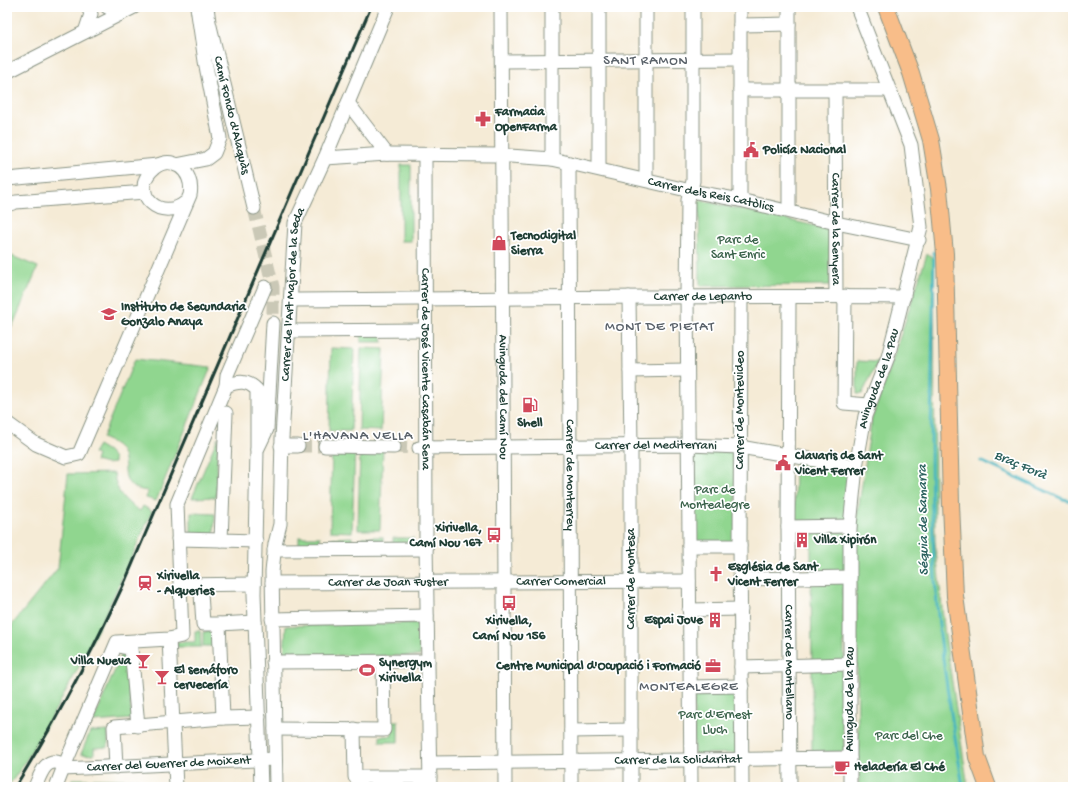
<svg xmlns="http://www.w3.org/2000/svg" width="1080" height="794" font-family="'Gochi Hand',sans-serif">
<rect width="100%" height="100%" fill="#fff"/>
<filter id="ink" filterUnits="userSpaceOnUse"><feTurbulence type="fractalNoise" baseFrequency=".025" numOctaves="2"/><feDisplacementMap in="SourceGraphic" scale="8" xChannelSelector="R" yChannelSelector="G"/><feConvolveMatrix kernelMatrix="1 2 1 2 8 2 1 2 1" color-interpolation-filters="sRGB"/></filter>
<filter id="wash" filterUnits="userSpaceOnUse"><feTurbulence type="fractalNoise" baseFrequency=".012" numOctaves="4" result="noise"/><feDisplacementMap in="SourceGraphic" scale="16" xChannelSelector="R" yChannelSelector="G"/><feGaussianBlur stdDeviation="0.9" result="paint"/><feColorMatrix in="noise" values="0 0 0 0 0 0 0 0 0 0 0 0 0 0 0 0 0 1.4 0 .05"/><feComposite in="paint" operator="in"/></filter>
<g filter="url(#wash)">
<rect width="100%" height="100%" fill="#f5ebd6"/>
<g fill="#90d68f" stroke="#588a62">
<rect x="401" y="165" width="10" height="76"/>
<path d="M699,200L829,229L830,285L700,286Z"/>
<path d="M7,254L38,267L12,327L7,325Z"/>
<path d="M927,254L934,260L935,541L945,636L968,787H859L855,531L872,418L889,371Z"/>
<rect x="361" y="334" width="21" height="8"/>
<path d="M331,348L354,349L351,431H329Z"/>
<path d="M361,348L384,349L381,431L359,430Z"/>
<path d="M135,359L211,367L156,501L146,498L148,491C111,487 135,461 116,445C112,442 106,440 102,438Z"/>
<path d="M857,361L878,362L862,394H857Z"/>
<path d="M218,437L216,497L192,498Z"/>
<path d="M98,445L108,451L114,458V463L106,464L95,461L97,455L93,453Z"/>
<path d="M360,448H383L380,530H358Z"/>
<path d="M332,449H355L352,532L330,531Z"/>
<rect x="693" y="451" width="43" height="92"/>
<path d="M795,463L853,469L850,526L794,522Z"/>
<path d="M114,473C116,493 124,501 140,511L143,506L152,511C120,584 87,657 46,726C34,746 22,770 7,787V657L12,625L58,568L68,474Z"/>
<path d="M191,513L215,514L214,538L191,537Z"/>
<rect x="811" y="532" width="35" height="43"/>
<rect x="299" y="537" width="21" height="8"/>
<path d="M352,537V545H332V538Z"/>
<rect x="362" y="537" width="21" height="8"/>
<rect x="393" y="538" width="20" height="7"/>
<path d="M811,581H846L843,589L844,657L847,662L812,663Z"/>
<path d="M418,623L420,656L284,655L286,626Z"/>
<path d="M195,631H200L201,647H177V642H195Z"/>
<path d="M215,631L216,646H203V632Z"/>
<path d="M124,650L132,719L93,722L122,653Z"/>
<path d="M812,667H847C839,690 842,728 845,752H812Z"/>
<path d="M737,691V753L694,754V692Z"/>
<path d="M392,721H398V742H380V736H392Z"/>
<path d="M108,731V747L94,748V755L81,754L90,732Z"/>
<rect x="72" y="779" width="65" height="8"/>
<rect x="341" y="786" width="76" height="1"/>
</g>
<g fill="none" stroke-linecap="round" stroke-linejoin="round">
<g stroke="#46b5c0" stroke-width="3">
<path d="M934,252C933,354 928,457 934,560C937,636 951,712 963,787"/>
<path d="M981,461L1063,499L1073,501"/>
</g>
</g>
</g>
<g filter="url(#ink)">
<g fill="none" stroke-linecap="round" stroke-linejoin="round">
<g stroke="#cac8b6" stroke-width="13" stroke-dasharray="13 6" stroke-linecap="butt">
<path d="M254,208L273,287V323"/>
<path d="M298,446H325"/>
<path d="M394,447L419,448"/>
</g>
<defs>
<g id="minor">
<path d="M107,7L121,14"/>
<path id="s1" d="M207,7L209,22L254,208"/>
<path id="s2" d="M501,7L505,787"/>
<path d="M740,7V200"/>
<path d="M789,7V211"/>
<path d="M740,25L789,24"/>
<path d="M85,32L91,14L88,7"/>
<path d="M502,61L740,59"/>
<path d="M7,72L134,7"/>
<path d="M740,90H889"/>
<path id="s3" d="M835,90L836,296"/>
<path d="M348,103L387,154"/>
<path id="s4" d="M425,156L426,544L430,787"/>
<path id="s5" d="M325,158L387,154L497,155L552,159L691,191L740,200L836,223L919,240"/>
<path d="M552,159V7"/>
<path id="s6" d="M569,163L571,787"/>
<path d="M176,165L206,159L214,153L220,138L205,61L197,7"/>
<path d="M599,169V7"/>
<path d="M7,179L158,165"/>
<path d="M646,180V7"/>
<path d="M7,205L16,202L145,192"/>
<path d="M845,296L844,403L869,405"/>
<path d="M629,297L631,447V787"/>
<path d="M741,297L740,546L742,787"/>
<path id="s7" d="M789,298L788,527L790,787"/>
<path id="s8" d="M291,300C496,299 700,295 904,297"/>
<path d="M289,331L424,330"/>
<path d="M630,371L687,370"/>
<path d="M226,386L227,375L265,287"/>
<path d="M226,413L221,540L256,541"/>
<path d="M7,423L36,444L66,457L79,454L190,195C195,170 169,151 151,171C130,194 161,223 186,202"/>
<path d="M281,446H298"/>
<path d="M325,446L394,447"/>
<path id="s9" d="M419,448L688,445L740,447L856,467"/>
<path id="s10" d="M257,450V390C247,380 239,381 226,386L177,504L182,636L169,639L117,642L63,769L275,759"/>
<path d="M788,527L850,526"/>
<path d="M178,539L221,540"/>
<path d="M689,546H740"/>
<path d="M274,550L426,549"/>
<path d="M740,579L850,577"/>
<path id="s11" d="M272,583L689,581"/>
<path d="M181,585L254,584"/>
<path d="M201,593L203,624H219L223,718L259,717"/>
<path d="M689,610L741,609"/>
<path d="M272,619L427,616"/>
<path d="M219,624L255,622"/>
<path d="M169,639L176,787"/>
<path d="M123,647L131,648L138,726"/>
<path d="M273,662L428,661"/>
<path d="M741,667L850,664"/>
<path d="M689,687L742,686"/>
<path d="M275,729L384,730L383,662"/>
<path d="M354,729L355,777H430"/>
<path d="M571,731L631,730"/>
<path id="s12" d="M430,763L850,758"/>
<path d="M116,767L114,727L223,718"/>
<path d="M35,787C40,776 45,757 60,763L63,769L56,787"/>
<path d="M261,787L254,594L257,450L267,429L273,323"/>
<path id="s13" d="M276,787L272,572L275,544L280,524L282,438L295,223L325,158L388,7"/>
<path d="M691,787L687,296L688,200L693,181V7"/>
<path id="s14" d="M850,787V526L856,467L865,416L888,357L921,227L911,145L857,7"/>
</g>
<path id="major" d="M886,7L911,73L931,140L939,189L945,254L951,504L955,596L977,757L988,787"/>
</defs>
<use href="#minor" stroke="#8a9485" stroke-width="15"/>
<use href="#major" stroke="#8a9485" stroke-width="18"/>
<use href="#minor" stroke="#fff" stroke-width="13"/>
<use href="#major" stroke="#f8bd89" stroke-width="16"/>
<path stroke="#1f3d34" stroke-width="3" d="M15,787C57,720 93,650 126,579L371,7"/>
</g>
</g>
<defs>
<symbol id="pharmacy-bare" viewBox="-9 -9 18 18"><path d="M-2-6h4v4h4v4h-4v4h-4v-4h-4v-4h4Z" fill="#d1495b" stroke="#fff" stroke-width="2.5" paint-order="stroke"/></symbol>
<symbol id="civic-bare" viewBox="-9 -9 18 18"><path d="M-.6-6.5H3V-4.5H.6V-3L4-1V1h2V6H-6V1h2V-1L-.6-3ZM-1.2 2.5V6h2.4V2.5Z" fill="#d1495b" stroke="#fff" stroke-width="2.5" paint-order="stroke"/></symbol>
<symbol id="shop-bare" viewBox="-9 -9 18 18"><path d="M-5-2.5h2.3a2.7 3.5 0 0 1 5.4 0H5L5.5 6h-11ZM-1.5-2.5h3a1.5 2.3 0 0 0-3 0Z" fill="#d1495b" stroke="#fff" stroke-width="2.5" paint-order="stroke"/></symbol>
<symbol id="school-bare" viewBox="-9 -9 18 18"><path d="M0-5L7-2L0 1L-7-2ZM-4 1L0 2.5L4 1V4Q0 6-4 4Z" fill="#d1495b" stroke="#fff" stroke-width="2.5" paint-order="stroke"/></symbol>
<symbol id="fuel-bare" viewBox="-9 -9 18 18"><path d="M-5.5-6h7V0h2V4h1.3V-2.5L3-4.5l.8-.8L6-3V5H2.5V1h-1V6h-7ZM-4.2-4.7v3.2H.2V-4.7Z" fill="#d1495b" stroke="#fff" stroke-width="2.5" paint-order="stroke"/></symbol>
<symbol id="bus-bare" viewBox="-9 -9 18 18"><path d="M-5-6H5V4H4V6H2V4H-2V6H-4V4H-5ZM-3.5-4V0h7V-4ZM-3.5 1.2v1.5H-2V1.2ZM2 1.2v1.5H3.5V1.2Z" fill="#d1495b" stroke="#fff" stroke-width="2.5" paint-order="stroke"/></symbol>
<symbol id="building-bare" viewBox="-9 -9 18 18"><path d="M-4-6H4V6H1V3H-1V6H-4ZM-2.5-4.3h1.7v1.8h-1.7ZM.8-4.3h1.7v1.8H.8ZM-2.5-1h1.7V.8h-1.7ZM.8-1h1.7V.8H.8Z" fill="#d1495b" stroke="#fff" stroke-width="2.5" paint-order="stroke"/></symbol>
<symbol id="church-bare" viewBox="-9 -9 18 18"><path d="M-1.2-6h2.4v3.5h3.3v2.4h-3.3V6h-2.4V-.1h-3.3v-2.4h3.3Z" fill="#d1495b" stroke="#fff" stroke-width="2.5" paint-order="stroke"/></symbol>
<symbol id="station-bare" viewBox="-9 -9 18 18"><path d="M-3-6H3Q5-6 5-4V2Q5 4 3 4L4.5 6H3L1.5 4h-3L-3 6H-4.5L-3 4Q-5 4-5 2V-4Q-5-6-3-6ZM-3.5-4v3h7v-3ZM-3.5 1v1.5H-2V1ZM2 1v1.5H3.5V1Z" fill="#d1495b" stroke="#fff" stroke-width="2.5" paint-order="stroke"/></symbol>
<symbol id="bar-bare" viewBox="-9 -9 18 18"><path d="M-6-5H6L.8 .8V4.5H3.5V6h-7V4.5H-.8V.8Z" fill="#d1495b" stroke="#fff" stroke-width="2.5" paint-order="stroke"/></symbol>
<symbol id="office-bare" viewBox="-9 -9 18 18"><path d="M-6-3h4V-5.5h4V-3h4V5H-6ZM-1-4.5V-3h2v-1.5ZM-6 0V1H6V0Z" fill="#d1495b" stroke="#fff" stroke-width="2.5" paint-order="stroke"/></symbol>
<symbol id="stadium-bare" viewBox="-9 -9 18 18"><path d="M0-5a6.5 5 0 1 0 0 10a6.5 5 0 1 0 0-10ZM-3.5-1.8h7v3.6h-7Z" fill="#d1495b" stroke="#fff" stroke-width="2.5" paint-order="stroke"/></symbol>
<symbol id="cafe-bare" viewBox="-9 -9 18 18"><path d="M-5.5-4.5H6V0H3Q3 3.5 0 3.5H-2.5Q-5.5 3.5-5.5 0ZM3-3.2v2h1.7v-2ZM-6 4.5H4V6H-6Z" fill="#d1495b" stroke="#fff" stroke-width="2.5" paint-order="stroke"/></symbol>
</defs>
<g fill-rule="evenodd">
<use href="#pharmacy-bare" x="472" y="108" width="22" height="22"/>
<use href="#civic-bare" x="740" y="139" width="22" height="22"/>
<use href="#shop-bare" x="488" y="232" width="22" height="22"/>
<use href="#school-bare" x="98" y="303" width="22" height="22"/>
<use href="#fuel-bare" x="519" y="394" width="22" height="22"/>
<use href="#civic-bare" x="772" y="452" width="22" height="22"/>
<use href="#bus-bare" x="483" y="524" width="22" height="22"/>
<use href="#building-bare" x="791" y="529" width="22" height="22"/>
<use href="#church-bare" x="705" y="563" width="22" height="22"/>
<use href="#station-bare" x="134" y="572" width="22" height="22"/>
<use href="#bus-bare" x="498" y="592" width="22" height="22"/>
<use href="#building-bare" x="704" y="609" width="22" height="22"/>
<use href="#bar-bare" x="132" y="650" width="22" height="22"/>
<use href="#office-bare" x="702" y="655" width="22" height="22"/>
<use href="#stadium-bare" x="356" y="659" width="22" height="22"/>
<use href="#bar-bare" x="151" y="666" width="22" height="22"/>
<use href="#cafe-bare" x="831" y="756" width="22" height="22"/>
</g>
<g text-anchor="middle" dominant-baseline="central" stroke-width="3.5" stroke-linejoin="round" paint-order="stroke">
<g font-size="13" font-weight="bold" fill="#1f3d34" stroke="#fff" text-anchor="start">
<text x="495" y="112">Farmacia<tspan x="495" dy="15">OpenFarma</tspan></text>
<text x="763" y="150">Policía Nacional</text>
<text x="511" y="236">Tecnodigital<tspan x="511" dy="15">Sierra</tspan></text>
<text x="121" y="307">Instituto de Secundaria<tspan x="121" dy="15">Gonzalo Anaya</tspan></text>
<text x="530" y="423" text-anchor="middle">Shell</text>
<text x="795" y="456">Clavaris de Sant<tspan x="795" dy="15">Vicent Ferrer</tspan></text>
<text x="482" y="528" text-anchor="end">Xirivella,<tspan x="482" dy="15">Camí Nou 167</tspan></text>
<text x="814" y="540">Villa Xipirón</text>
<text x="728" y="567">Església de Sant<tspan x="728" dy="15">Vicent Ferrer</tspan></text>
<text x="157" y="576">Xirivella<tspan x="157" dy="15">- Alqueries</tspan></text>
<text x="703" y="620" text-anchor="end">Espai Jove</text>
<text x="509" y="621" text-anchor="middle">Xirivella,<tspan x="509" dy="15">Camí Nou 156</tspan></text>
<text x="131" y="661" text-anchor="end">Villa Nueva</text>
<text x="379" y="663">Synergym<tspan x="379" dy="15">Xirivella</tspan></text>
<text x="701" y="666" text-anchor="end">Centre Municipal d'Ocupació i Formació</text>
<text x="174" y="670">El semáforo<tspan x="174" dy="15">cervecería</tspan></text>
<text x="854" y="767">Heladería El Ché</text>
</g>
<g font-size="13" fill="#1f3d34" stroke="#fff">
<text stroke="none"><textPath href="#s1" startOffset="111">Camí Fondo d'Alaquàs</textPath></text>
<text stroke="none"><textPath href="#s5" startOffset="390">Carrer dels Reis Catòlics</textPath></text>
<text stroke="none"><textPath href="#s3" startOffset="139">Carrer de la Senyera</textPath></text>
<text stroke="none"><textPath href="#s13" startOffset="494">Carrer de l'Art Major de la Seda</textPath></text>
<text stroke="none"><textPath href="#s8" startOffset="412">Carrer de Lepanto</textPath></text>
<text stroke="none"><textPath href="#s4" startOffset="213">Carrer de José Vicente Casabán Sena</textPath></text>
<text stroke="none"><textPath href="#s14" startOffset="412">Avinguda de la Pau</textPath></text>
<text stroke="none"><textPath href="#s2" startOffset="390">Avinguda del Camí Nou</textPath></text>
<text transform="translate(740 410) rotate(-90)">Carrer de Montevideo</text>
<text stroke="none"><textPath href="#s9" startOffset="237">Carrer del Mediterrani</textPath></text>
<text stroke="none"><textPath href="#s6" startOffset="312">Carrer de Monterrey</textPath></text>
<text transform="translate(631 579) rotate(-90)">Carrer de Montesa</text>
<text stroke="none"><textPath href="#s11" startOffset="289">Carrer Comercial</textPath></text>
<text stroke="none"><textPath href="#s11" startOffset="116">Carrer de Joan Fuster</textPath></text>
<text stroke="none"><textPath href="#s7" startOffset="364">Carrer de Montellano</textPath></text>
<text transform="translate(850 699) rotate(-90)">Avinguda de la Pau</text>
<text stroke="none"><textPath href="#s12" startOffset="248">Carrer de la Solidaritat</textPath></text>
<text stroke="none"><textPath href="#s10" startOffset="663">Carrer del Guerrer de Moixent</textPath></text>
</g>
<g font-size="13" fill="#3b634b" stroke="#fff">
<text x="738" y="240">Parc de<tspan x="738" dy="15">Sant Enric</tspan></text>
<text x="715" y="490">Parc de<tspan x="715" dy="15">Montealegre</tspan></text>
<text x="715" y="715">Parc d'Ernest<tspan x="715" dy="15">Lluch</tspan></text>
<text x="909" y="736">Parc del Che</text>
</g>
<g font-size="14" letter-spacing="1" fill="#5a626a" stroke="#fff">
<text x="646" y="61">SANT RAMON</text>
<text x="660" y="327">MONT DE PIETAT</text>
<text x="358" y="436">L'HAVANA VELLA</text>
<text x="689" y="687">MONTEALEGRE</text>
</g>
<g font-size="14" font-style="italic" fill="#2b615e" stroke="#fff">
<text transform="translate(1020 466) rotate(23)">Braç Forà</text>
<text transform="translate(924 520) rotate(-91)">Séquia de Samarra</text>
</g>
</g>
<rect width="1080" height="794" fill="none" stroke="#fff" stroke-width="24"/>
</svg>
